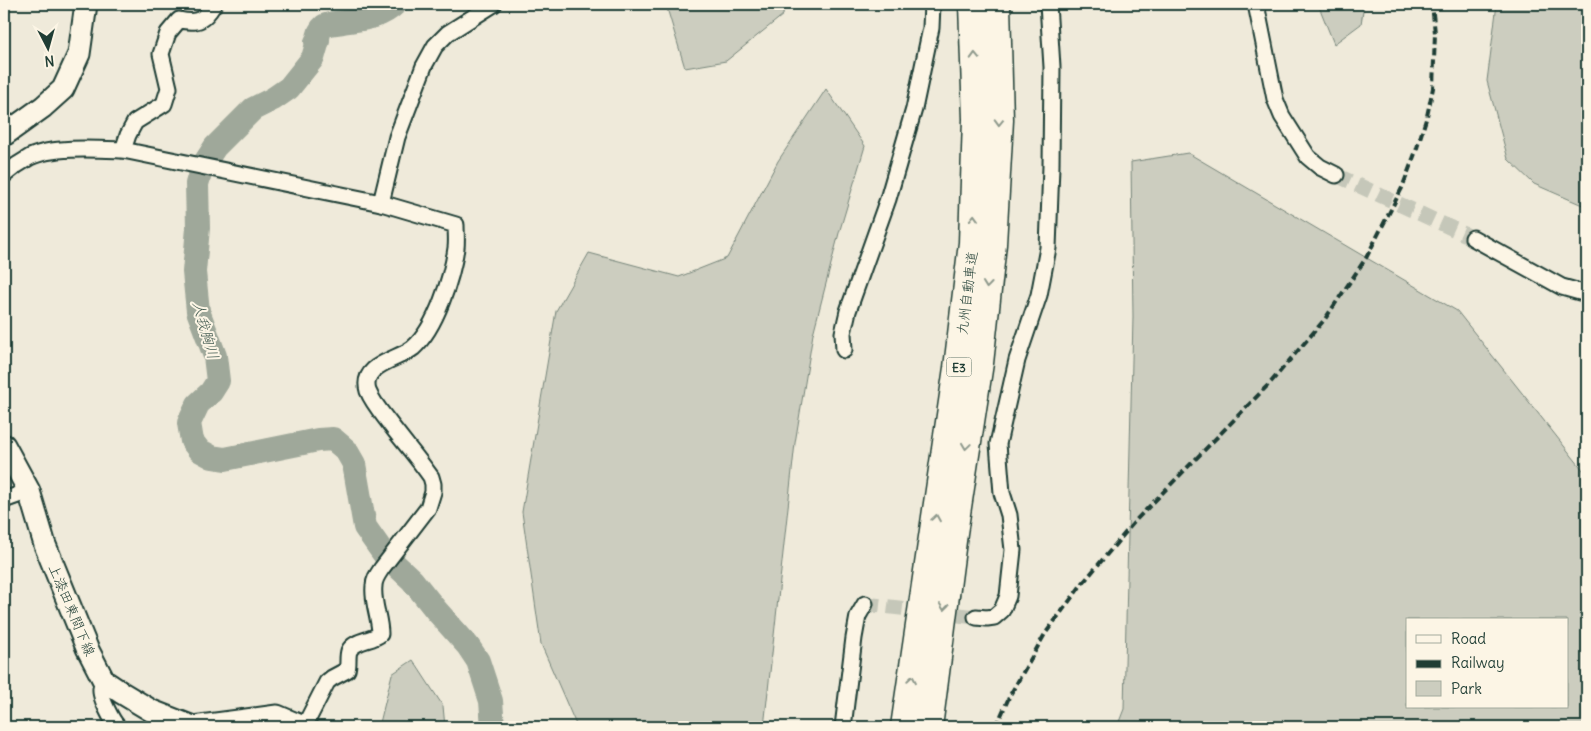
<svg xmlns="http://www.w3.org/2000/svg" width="1591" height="731" font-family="Delius,'Klee One',sans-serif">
<rect width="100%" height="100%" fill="#efeada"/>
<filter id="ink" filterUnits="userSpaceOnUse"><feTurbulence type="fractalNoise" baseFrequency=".02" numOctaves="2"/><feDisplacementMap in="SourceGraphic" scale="10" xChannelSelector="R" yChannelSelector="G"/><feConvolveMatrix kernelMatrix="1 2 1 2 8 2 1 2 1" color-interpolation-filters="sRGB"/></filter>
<g filter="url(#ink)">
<g fill="#cccdbf" stroke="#76857a" fill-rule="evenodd">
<path d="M671,4H784L783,15L726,61L685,68L667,8Z"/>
<path d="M1318,4H1364L1361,24L1334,44Z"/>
<path d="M1497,4H1587V207L1534,184L1508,159L1487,81Z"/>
<path d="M826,89L865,146L839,233L813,334L795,443L764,727H577L541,644L522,512L556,311L589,253L679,277L727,258L778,161Z"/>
<path d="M1188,153L1457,311L1587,475V727H1117L1124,709L1133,317L1131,162ZM1407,620H1567V707H1407Z"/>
<path d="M413,660L443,706L445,727H379L392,674Z"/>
</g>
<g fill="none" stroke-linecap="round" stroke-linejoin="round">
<path stroke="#9fa89a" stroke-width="24" d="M395,4C381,18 362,19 343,22C338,23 329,23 324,26C319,30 318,35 318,41L316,42L317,44L313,58L289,88L273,99L253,109L215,147L202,167L197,184L198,228L194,272L198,311L215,356L218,381L211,392L198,404L189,423L192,441L199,450L212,457L225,459L318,440L333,439L346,450L354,464L365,527L384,554L412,580L436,610L468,646L478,661L491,701L493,727"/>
<g stroke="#c5c7b9" stroke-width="15" stroke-dasharray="15 8" stroke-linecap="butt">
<path d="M1336,175L1473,238"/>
<path d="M865,604L976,617"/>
</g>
<defs>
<g id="minor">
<path d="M1256,4L1275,99L1282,116L1308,157L1320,167L1336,175"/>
<path d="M123,150L128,135L135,122L164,104L169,88L161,54L168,33L179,20C199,24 204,20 214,4"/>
<path d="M4,175C11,169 21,162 30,157C52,146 98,149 123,150L381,203L397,137L424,66L435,46L448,33L494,4"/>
<path d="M1473,238L1562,287L1587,294"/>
<path d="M844,350L843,333L848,311L888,199L914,109L931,28L932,4"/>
<path d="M4,500L29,491"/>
<path d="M976,617L987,618L994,617L1002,610L1008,596L1013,550L1009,515L1002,493L998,444L1017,360L1039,295L1048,248L1051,166L1052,67L1048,4"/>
<path d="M104,681C103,683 101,686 101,689C100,698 112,721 118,727"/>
<path d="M304,727L327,682L332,678L347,670C349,664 347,657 349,651C354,640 372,641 380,634C380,618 372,602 374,586C374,579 378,574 382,568L428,508L433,492V484L431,477C417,457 401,439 387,420C380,411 372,401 368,391C360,364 398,360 413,348C436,328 452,277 456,248C457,240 456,233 456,225L381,203"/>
<path d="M843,727L854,638L858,616L865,604"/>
</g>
<g id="secondary">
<path d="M4,135L43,107L63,89L79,54L86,4"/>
<path d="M4,445L29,491L45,545L87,648L104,681L122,693L152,711L193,727"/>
<path d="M193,727L277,716L303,727"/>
</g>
<g id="motorway">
<path d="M905,727L958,368L973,243L977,119L973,4"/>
<path d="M928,727L953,533L979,363L992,244L999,120L996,4"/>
</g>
</defs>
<use href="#minor" stroke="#1f3d34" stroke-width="19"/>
<use href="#secondary" stroke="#1f3d34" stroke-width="25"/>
<use href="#motorway" stroke="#1f3d34" stroke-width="31"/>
<use href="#minor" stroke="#fcf5e5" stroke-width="15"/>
<use href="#secondary" stroke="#fcf5e5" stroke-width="21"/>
<use href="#motorway" stroke="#fcf5e5" stroke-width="28"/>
<path stroke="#1f3d34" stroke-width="4" stroke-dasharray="8 4" stroke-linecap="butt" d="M996,727L1010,695L1045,634L1082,584L1136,520L1271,382L1325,319L1366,258L1402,188L1416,151L1427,116L1433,88L1435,33L1432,4"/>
</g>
<defs><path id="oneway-chevron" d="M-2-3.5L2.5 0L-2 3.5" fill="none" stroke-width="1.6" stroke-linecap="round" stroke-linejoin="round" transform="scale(1.25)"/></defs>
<g stroke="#8e998c">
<use href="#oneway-chevron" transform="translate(975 56) rotate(-92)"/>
<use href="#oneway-chevron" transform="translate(999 122) rotate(92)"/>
<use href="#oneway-chevron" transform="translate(974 218) rotate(-88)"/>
<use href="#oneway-chevron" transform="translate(987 285) rotate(96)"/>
<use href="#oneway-chevron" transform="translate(966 446) rotate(98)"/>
<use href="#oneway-chevron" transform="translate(936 518) rotate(-81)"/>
<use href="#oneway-chevron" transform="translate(944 607) rotate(97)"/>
<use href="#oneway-chevron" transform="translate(912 679) rotate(-81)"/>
</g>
</g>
<g text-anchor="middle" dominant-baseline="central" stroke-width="4" stroke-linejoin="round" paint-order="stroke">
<rect fill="#fcf5e5" stroke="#617469" stroke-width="1" x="946.5" y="357.5" width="25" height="19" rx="4"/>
<g font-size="12" font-weight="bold" fill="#1f3d34">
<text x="959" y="367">E3</text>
</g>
<g font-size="14" fill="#1f3d34" stroke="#fcf5e5">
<text transform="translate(967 293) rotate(-83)">九州自動車道</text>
<text transform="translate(72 610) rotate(67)">上漆田東間下線</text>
</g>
<g font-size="15" font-style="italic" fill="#455d53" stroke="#fcf5e5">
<text transform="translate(206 330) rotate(74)">人我胸川</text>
</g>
</g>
<rect width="1591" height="731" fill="none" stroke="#fcf5e5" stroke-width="20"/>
<rect x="10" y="10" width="1571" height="711" fill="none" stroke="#1f3d34" stroke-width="2" filter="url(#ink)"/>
<rect x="1406" y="618" width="162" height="90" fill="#fcf5e5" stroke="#a4ab9e"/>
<rect x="1416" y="635" width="25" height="8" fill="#fcf5e5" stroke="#a4ab9e"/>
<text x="1451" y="644" font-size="15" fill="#1f3d34">Road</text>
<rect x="1416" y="660" width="25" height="8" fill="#1f3d34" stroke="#a4ab9e"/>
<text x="1451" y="668" font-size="15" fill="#1f3d34">Railway</text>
<rect x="1416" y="681" width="25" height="15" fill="#cccdbf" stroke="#a4ab9e"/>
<text x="1451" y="694" font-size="15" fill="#1f3d34">Park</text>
<g transform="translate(48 48) rotate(174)" stroke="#fcf5e5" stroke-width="4" paint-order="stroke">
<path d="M0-4L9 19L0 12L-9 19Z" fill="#1f3d34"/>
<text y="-8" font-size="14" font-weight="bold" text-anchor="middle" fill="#1f3d34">N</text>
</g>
</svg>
